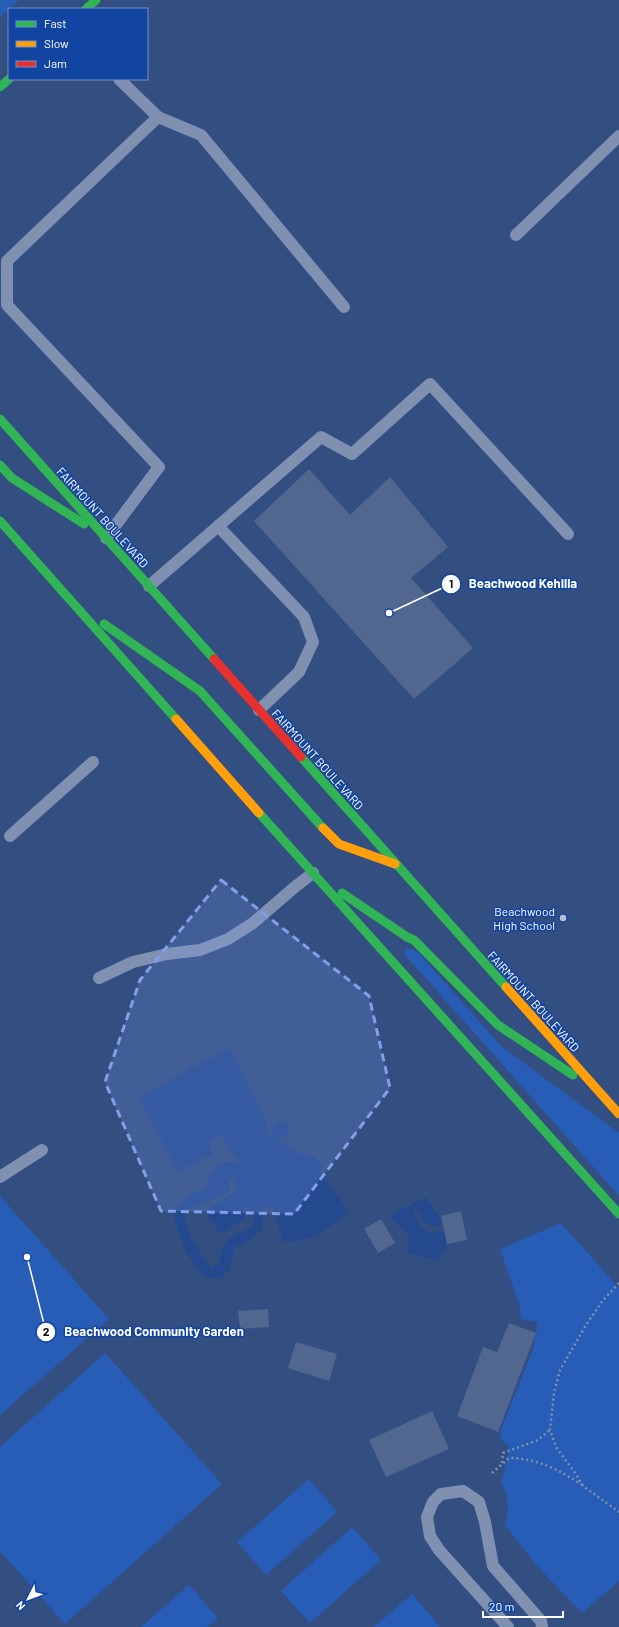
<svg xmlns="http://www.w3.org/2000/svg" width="619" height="1627" font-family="Barlow,sans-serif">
<rect width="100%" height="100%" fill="#334e81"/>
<g fill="#275cb7">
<path d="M0,0H19L0,17Z"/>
<path d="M406,948L418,952L501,1046L619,1133V1196L407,957L404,953Z"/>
<path d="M0,1196L109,1319L0,1415Z"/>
<path d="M561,1223L619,1288V1581L582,1613L537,1566L505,1525C509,1510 510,1497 501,1483L504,1473L509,1446L501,1440L500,1432L533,1349L538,1322L521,1319L520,1307L500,1249Z"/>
<path d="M105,1353L222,1484L65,1624L0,1551V1447Z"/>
<path d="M309,1479L337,1512L266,1575L237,1542Z"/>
<path d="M352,1527L381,1560L310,1623L281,1591Z"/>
<path d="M189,1585L218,1618L207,1627H141Z"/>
<path d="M412,1594L440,1627H374Z"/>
</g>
<g fill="#24498f" fill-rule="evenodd">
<path d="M229,1048L266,1118L268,1130L270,1136L272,1135L273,1126L277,1122L282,1121L289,1126V1133L277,1141L305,1156H313L321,1164V1176L339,1197L348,1212C327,1231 312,1241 283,1242L273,1205L263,1209C265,1232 256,1239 235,1247C232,1255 232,1266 226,1273C202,1299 174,1230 174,1212L189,1194L204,1190L208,1184L210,1174L220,1163L233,1162L237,1165L239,1161L231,1151L222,1135L208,1143L213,1154L178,1172L139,1097ZM229,1179H232L237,1185V1190L205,1211L220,1234L246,1218L241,1208L242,1207H247C268,1230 237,1228 226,1242C221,1248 220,1258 218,1265L211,1268C204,1260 186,1230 185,1221C185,1217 186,1214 186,1211C200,1203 214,1201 227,1193L229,1191Z"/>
<path d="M426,1197L443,1224L435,1227L424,1221L417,1209H414L412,1212C421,1229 424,1236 445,1231C447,1242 447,1253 436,1260C426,1259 420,1252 408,1255C408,1247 410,1235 404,1229C399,1223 393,1223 389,1216Z"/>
</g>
<g fill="#51678f">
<path d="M309,469L350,515L390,477L448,547L411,578L473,648L414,699L254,521Z"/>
<path d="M461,1211L467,1240L447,1244L441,1216Z"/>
<path d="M381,1219L395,1243L378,1253L364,1229Z"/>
<path d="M268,1309L269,1327L240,1329L238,1311Z"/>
<path d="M509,1323L536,1333L498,1432L457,1416L483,1347L497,1352Z"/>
<path d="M296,1342L337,1354L329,1381L288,1368Z"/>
<path d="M432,1411L449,1449L386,1477L369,1440Z"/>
</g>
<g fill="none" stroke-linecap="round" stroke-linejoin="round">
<g stroke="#7f90b1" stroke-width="2.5" stroke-dasharray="2 3" stroke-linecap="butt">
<path d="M619,1283L603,1300L586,1325L560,1370L554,1393L550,1430L556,1447L576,1474L583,1486L619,1512"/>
<path d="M502,1463L503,1453L538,1440L550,1430"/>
<path d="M492,1473L509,1458C536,1458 560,1470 582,1485"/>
</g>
<g stroke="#7f90b1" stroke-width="12">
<path d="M119,79L158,117"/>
<path d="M516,235L619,136"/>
<path d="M218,526L304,617L313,642L299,672L259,710"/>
<path d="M106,538L159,467L7,305V261L158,117L201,135L344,307"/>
<path d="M149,586L321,437L352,454L430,384L568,534"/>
<path d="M10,836L93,762"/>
<path d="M99,978L133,962L167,954L200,950L228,939L253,923L296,886L313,873"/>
<path d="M0,1177L42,1150"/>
<path d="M508,1627L439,1550L430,1536L427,1517L433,1502L441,1494L463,1491L479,1502L485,1522L493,1566L541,1621L542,1627"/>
</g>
<g stroke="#30b455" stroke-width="9">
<path d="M86,9L96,0"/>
<path d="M0,87L9,79"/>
<path d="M0,419L214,659"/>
<path d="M0,465L12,478L84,524"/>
<path d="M0,521L176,719"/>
<path d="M104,624L200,691L323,828"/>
<path d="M301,757L506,987"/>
<path d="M259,813L619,1214"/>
<path d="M342,893L407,937L414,940L498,1025L573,1075"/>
</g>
<g stroke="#ff9f0a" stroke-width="9">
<path d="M176,719L259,813"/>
<path d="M323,828L339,844L395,864"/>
<path d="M506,987L619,1114"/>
</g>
<path stroke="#e5322d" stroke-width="9" d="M214,659L301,757"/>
</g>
<path fill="#839eea" fill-opacity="0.2" stroke="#839eea" stroke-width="3" stroke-dasharray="8 5" stroke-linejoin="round" d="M221,880L369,996L390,1088L294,1214L161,1211L105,1082L140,980Z"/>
<circle fill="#b8c1d3" stroke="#1244a2" stroke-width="1.5" cx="563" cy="918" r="4"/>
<g text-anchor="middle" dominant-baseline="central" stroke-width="3" stroke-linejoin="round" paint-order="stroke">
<g font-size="12" fill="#fff" stroke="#1244a2">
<text transform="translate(103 517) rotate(48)">FAIRMOUNT BOULEVARD</text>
<text transform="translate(318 759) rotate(48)">FAIRMOUNT BOULEVARD</text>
<text transform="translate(534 1001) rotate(48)">FAIRMOUNT BOULEVARD</text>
</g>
<g font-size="12" fill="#fff" stroke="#1244a2" text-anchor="end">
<text x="555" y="911">Beachwood<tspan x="555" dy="14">High School</tspan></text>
</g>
</g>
<path fill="none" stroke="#fff" stroke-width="1.5" d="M389 613L451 584M27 1257L46 1332"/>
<g fill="#fff" stroke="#1244a2" stroke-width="1.5">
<circle cx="389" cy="613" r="4"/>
<circle cx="27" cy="1257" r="4"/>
<circle cx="451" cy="584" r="10"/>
<circle cx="46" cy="1332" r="10"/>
</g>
<g font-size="12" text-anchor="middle" font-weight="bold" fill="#111">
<text x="451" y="588">1</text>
<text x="46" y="1336">2</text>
</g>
<g font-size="13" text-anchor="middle" font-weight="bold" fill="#fff" stroke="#1244a2" stroke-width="3" stroke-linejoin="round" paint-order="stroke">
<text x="523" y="588">Beachwood Kehilla</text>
<text x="154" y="1336">Beachwood Community Garden</text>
</g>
<rect x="8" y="8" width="140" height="72" fill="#1244a2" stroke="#718fc7"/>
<rect x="16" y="21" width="20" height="6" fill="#30b455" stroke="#718fc7"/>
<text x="44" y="28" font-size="12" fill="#ffffff">Fast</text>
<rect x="16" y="41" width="20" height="6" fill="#ff9f0a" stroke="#718fc7"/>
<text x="44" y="48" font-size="12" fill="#ffffff">Slow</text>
<rect x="16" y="61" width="20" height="6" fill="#e5322d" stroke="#718fc7"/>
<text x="44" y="68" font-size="12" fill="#ffffff">Jam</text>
<g transform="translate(28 1599) rotate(228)" stroke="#1244a2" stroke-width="3" paint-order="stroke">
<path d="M0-3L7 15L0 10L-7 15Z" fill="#ffffff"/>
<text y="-6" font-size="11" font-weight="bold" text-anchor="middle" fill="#ffffff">N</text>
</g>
<path d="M483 1611v6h80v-6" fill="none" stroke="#ffffff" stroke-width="2"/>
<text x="489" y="1611" font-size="12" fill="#ffffff" stroke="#1244a2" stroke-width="3" paint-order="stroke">20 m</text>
</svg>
